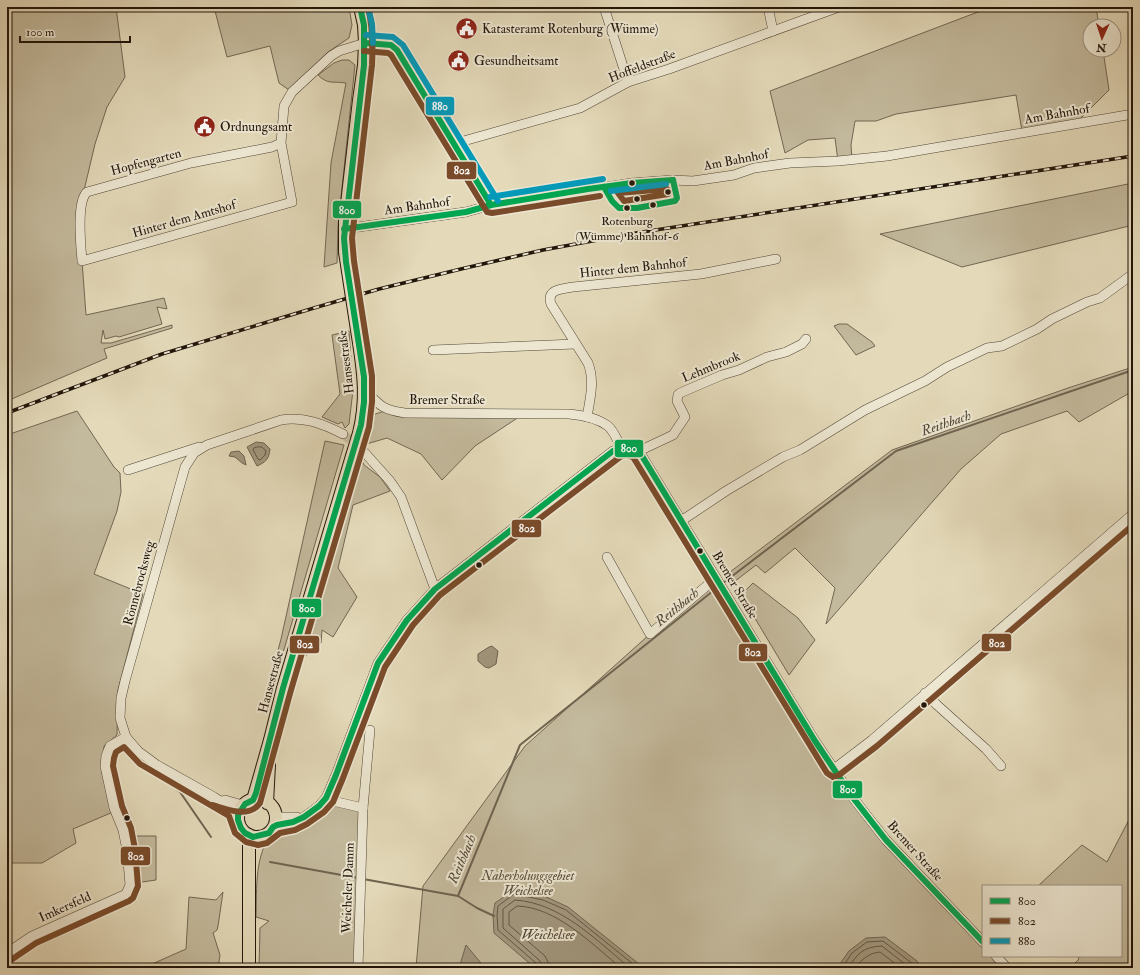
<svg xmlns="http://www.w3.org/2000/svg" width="1140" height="975" font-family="'IM FELL Double Pica',serif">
<rect width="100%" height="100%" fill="#e4daba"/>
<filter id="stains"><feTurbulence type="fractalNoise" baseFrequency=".005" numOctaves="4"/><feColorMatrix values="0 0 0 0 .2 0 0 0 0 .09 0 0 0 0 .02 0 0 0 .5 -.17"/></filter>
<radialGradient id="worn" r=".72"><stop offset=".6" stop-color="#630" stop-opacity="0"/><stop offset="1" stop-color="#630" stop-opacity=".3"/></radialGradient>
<g fill="#c3b99c" stroke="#726753">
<path d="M7,7H116L125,77L107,107L95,144L82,199V261L86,315L164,298L167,309L157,307L162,324L119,337L116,336L105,339L103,330L101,343H111L172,325V328L104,349L107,358L7,401Z"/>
<path d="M214,7H349L352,25L349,38L328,52L289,90L279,83L270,46L227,57Z"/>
<path d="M991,7H1096L1099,26H1090V50H1103L1109,90L1078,121L1022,131L1016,95L896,114L876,121H855L851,145L852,159L838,161L835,138L808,140L785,153L770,91Z"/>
<path d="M342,60H349L355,65L338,226L337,263L324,267L331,163L346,83C333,81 328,85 318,75L334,63Z"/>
<path d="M1133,183V225L962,267L880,234Z"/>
<path d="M839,324H847L872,342L875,346L856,355L834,326Z"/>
<path d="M349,331L353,390L349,424L345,428L342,422L338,424L322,417L340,394L332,335Z"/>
<path d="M1133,367V391L1079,422L1067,411L1001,434L961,469L826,624L835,588L795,548L765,573L756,565L734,582L726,575L892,450L1068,388Z"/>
<path d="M388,410L525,413L475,446L442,480L421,454L387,438L363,445L369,416Z"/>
<path d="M77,411L114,467L120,473L121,492L117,511L94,574L143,594L118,690L117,735L104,746L102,773L113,812L73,829L76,843L42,863H7V435Z"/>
<path d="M325,441L344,445L273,687L266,695L281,639Z"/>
<path d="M360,456L364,465L380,477L390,491L353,505L338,568L357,597L333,637L322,630L321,643L298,662Z"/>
<path d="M716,578L854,799L983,942V956H996L1007,968H416L423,886L525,746L650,634Z"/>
<path d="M753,583L798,618L815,640L789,675L741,595Z"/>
<path d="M333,801L363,808L358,968H259L260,928L269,921L256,917C257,893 253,841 280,830C285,828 291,829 295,827C309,821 321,811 333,801Z"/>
<path d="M1133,812V968H1070L1079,959L1077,956H1121V886H1038L1082,845L1107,862Z"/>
<path d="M132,836H156V880L135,883Z"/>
<path d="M223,892L218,926L217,930L213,933L220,955L218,968H143L186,949L189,897L216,900Z"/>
</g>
<g fill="#a2977e" stroke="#6f6350">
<path d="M256,442L264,443L270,449C269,459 266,462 257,466L247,447Z"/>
<path d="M239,451L244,456L246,465L242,463L235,457L229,456L231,452Z"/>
<path d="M492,646L498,651L496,664L489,668L485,667L478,661V654L489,647Z"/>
<path d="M514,890L544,896L568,907L644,968H535L494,933L493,915L495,903Z"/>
<path d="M885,937L917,961L920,968H837L849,951L866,938Z"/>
<path d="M466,945L485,968H459Z"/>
</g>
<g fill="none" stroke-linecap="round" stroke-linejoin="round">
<g stroke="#625644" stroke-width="1">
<path d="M257,447H262L266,451L265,455L260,460L258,459L253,450L254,448Z"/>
<path d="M537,968L536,963L498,930L497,915L498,906L514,894L543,900L566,910L638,968"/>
<path d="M543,968L542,964L539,960L503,928V909L515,900C561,903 596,940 630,968"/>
<path d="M549,968L548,962L545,956L509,925V912L517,906C556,907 592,944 621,968"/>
<path d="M842,968L852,953L867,942L883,941L913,964L915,968"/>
<path d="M848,968C858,953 863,947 882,946L910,968"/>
<path d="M855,968C862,959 869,953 880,952L901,968"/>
</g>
<g stroke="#6f6350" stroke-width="2">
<path d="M723,583L896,451L1133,370"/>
<path d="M168,783L180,792L211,837"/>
<path d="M270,862L358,878"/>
<path d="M363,879L458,896"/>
<path d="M494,916L477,908L458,896L520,745L718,587"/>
</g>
<path stroke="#c7bca0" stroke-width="9" stroke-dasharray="9 4.5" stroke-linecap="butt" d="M343,434L365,453"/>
<defs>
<g id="minor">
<path d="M604,7L628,82"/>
<path d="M768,7L773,31"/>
<path d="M281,143L272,147L191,163L87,192C76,202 81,247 82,261L292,202L281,143L284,106L292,92L331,56L339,51L365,43L391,45L397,50L491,205"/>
<path d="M453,144L580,108L628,82L669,69L839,7"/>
<path d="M344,229L466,212L491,205L632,183L673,180L693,181L734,175L754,168L790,163L838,161L887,156L1133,114"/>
<path d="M433,350L575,344"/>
<path d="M365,390C380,406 383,410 405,413L569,414C581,415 597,418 608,426C614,431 617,440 621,447"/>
<path d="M587,417C590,399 595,381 588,363L551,304C546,289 562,289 573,287L701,274L776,259"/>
<path d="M639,451L673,435L685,417L677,401L678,395L680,393L722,375L739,370L767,357L786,352L802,344L806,339"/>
<path d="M365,453L390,481L401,497L435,589"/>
<path d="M128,470L199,447"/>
<path d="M681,521L726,491L783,457L800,450L865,410L925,381L947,367L987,348L1002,346L1037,329L1052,319L1087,302L1100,298L1133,274"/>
<path d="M607,557L650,634L716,578"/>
<path d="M925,693L937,705L986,749L1001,766"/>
<path d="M834,769L872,740L1133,514"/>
<path d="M326,798L333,801L363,808"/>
<path d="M225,800L239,804H245"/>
<path d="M274,813L279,817H297"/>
<path d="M238,815L235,810L214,797L157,765L138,751L126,737L120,718L121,698L125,681L185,467L194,453L207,445L281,420C304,416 323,424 343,434"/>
<path d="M273,827L293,822L304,817L319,806L326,798L336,775L378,663L407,620L435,589L613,451C623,446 629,446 639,451L815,741L854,799L886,840L983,942"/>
<path d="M7,953L32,936L126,894L130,885L127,850L123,830L114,808L105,766L106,756L110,746L126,737"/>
<path d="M996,956L1007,968"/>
<path d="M358,968L363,808L370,730"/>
</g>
<g id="major">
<path d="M345,252V221L359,100L364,65L365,43L364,25L360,7"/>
<path d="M359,433C367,400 364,376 359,343"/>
<circle cx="257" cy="818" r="19"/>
<path d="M253,800L270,740L283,688L352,456"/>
<path d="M267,803L269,765"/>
<path d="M249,835V968"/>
</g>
</defs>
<use href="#minor" stroke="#524636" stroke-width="10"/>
<use href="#major" stroke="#22150a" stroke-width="14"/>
<use href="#minor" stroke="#ede7d2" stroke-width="9"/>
<use href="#major" stroke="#e4daba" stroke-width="12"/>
<defs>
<path id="rail" d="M7,413L162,354L314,308L379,289L461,269L543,250L636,233L1133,156"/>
</defs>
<use href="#rail" stroke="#22150a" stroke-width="3.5"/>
<use href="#rail" stroke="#ede7d2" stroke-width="2" stroke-dasharray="6" stroke-linecap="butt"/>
<defs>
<g id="major-bridge">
<path d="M345,252L359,343"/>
<path d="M352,456L359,433"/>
</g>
</defs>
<use href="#major-bridge" stroke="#22150a" stroke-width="14" stroke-linecap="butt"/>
<use href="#major-bridge" stroke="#e4daba" stroke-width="12"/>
<defs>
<g id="bus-1">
<path d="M360,7L364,25V65L344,238L346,262L364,377V402L361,425L283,688L256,793L253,800L245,804L238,815V820L241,828L245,833L253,837L269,833L273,827L277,825L293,822L304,817L319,806L326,798L336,775L378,663L407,620L435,589L613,451C622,447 630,447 639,451L815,741L854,799L886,840L983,942"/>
<path d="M365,43L391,45L397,50L491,205"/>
<path d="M604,187L612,201L619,208H637L675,201L677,198L673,180"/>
<path d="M344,229L466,212L491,205L588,189L632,183L673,180"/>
</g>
<g id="bus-2">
<path d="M364,51L388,53L391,55L487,212L492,213L600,196"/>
<path d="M667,189L668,194L624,201L618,193Z"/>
<path d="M212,805C227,809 249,819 260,803L291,690L369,427L372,402V376L354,261L352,238L372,65C373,45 373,27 368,7"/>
<path d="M11,960L36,943L129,901L133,898L138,886L135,849L131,828L122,806L113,766L114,758L116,752L124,747L140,764L229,816L235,833L246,842L258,845L267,843L280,833L295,830L307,824L324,812L333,802L343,778L385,667L413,625L440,595L620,457L626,455L633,457L827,773L833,777L839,775L877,746L1133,525"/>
</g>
<g id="bus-3">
<path d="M368,7L372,24L373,43"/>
<path d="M366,35L393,37L403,45L498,201"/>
<path d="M611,191L666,184"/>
<path d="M490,197L603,179"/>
</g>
</defs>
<use href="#bus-1" stroke="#ede7d2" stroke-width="9"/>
<use href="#bus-2" stroke="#ede7d2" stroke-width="9"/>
<use href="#bus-3" stroke="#ede7d2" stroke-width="9"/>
<use href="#bus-1" stroke="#00a651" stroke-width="6"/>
<use href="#bus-2" stroke="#7a4b2a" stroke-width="6"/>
<use href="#bus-3" stroke="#039aba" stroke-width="6"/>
</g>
<defs>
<symbol id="civic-disc" viewBox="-11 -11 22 22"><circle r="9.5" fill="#8f2418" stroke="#ede7d2"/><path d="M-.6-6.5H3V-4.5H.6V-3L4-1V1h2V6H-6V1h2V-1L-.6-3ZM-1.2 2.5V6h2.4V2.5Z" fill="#fff"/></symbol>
</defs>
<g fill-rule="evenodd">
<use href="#civic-disc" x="454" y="16" width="25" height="25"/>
<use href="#civic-disc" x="446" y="48" width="25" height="25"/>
<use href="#civic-disc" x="192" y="114" width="25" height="25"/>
</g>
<g fill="#22150a" stroke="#ede7d2" stroke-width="1.5">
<circle cx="632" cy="183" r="3.5"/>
<circle cx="668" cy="192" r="3.5"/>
<circle cx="637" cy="199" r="3.5"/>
<circle cx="653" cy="205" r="3.5"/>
<circle cx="627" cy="208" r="3.5"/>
<circle cx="700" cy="551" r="3.5"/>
<circle cx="479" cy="565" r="3.5"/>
<circle cx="924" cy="705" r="3.5"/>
<circle cx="127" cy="818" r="3.5"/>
</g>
<g text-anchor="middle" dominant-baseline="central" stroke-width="4" stroke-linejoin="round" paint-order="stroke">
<g font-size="12" fill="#22150a" stroke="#ede7d2">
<text x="627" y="221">Rotenburg<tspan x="627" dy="15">(Wümme) Bahnhof-6</tspan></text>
</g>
<g font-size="13" fill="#22150a" stroke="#ede7d2" text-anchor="start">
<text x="482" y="29">Katasteramt Rotenburg (Wümme)</text>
<text x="474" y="61">Gesundheitsamt</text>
<text x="220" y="127">Ordnungsamt</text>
</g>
<g font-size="13" fill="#22150a" stroke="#ede7d2">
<text transform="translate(642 66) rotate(-21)">Hoffeldstraße</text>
<text transform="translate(1057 114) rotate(-10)">Am Bahnhof</text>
<text transform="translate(736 160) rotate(-11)">Am Bahnhof</text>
<text transform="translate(146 162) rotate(-15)">Hopfengarten</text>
<text transform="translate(417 206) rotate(-8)">Am Bahnhof</text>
<text transform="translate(184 219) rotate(-16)">Hinter dem Amtshof</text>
<text transform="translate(633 268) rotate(-6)">Hinter dem Bahnhof</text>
<text transform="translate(346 362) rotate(-97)">Hansestraße</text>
<text transform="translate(711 367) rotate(-22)">Lehmbrook</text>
<text x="447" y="400">Bremer Straße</text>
<text transform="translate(139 583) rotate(-75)">Rönnebrocksweg</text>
<text transform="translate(735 585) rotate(59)">Bremer Straße</text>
<text transform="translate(271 682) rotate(-75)">Hansestraße</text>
<text transform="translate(915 851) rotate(48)">Bremer Straße</text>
<text transform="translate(348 888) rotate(-88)">Weicheler Damm</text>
<text transform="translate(65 907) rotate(-24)">Imkersfeld</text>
</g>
<g font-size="13" font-style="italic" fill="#5a4e3d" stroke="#ede7d2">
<text x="528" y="876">Naherholungsgebiet<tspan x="528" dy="15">Weichelsee</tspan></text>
</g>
<g font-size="14" font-style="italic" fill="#554938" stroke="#ede7d2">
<text transform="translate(946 423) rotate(-19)">Reithbach</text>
<text transform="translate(677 607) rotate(-39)">Reithbach</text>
<text transform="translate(462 859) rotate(-67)">Reithbach</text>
<text x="548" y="934">Weichelsee</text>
</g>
</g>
<g stroke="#ede7d2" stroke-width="1.5">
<rect x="425" y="96" width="30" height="20" rx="4" fill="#039aba"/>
<rect x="446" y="161" width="31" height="19" rx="4" fill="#7a4b2a"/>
<rect x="332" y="200" width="30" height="19" rx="4" fill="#00a651"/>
<rect x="614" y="439" width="30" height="19" rx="4" fill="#00a651"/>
<rect x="511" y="519" width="31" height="19" rx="4" fill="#7a4b2a"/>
<rect x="291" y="598" width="31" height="20" rx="4" fill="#00a651"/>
<rect x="981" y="633" width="31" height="19" rx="4" fill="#7a4b2a"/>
<rect x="289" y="635" width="31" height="19" rx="4" fill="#7a4b2a"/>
<rect x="738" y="643" width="30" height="19" rx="4" fill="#7a4b2a"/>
<rect x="832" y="780" width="31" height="19" rx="4" fill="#00a651"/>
<rect x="120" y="846" width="31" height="20" rx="4" fill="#7a4b2a"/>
</g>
<g font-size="11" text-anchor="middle" font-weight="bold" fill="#fff">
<text x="440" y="110">880</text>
<text x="462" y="174">802</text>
<text x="347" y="214">800</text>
<text x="629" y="452">800</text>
<text x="527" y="532">802</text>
<text x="307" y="612">800</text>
<text x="997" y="647">802</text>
<text x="305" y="648">802</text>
<text x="753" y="656">802</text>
<text x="848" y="793">800</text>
<text x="136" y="860">802</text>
</g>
<rect width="1140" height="975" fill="none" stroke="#e4daba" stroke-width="24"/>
<rect x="8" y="8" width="1124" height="959" fill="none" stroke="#22150a" stroke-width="2"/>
<rect x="12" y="12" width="1116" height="951" fill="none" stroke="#22150a"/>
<rect x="982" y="885" width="140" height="72" fill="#ede7d2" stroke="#9c9382"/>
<rect x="990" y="898" width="20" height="6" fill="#00a651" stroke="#9c9382"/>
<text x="1018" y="905" font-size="12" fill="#22150a">800</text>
<rect x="990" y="918" width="20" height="6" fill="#7a4b2a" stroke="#9c9382"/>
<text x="1018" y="925" font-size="12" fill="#22150a">802</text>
<rect x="990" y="938" width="20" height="6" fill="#039aba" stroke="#9c9382"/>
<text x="1018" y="945" font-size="12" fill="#22150a">880</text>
<g transform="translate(1102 38) rotate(183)"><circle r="19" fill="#ede7d2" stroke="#9c9382"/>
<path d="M0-3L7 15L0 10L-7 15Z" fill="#8f2418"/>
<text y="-6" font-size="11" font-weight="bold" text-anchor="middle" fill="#22150a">N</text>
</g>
<path d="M20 36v6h110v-6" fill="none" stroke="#22150a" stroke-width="2"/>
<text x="26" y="36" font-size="12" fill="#22150a" stroke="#ede7d2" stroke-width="3" paint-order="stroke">100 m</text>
<rect width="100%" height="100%" filter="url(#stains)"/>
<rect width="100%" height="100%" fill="url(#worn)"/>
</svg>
